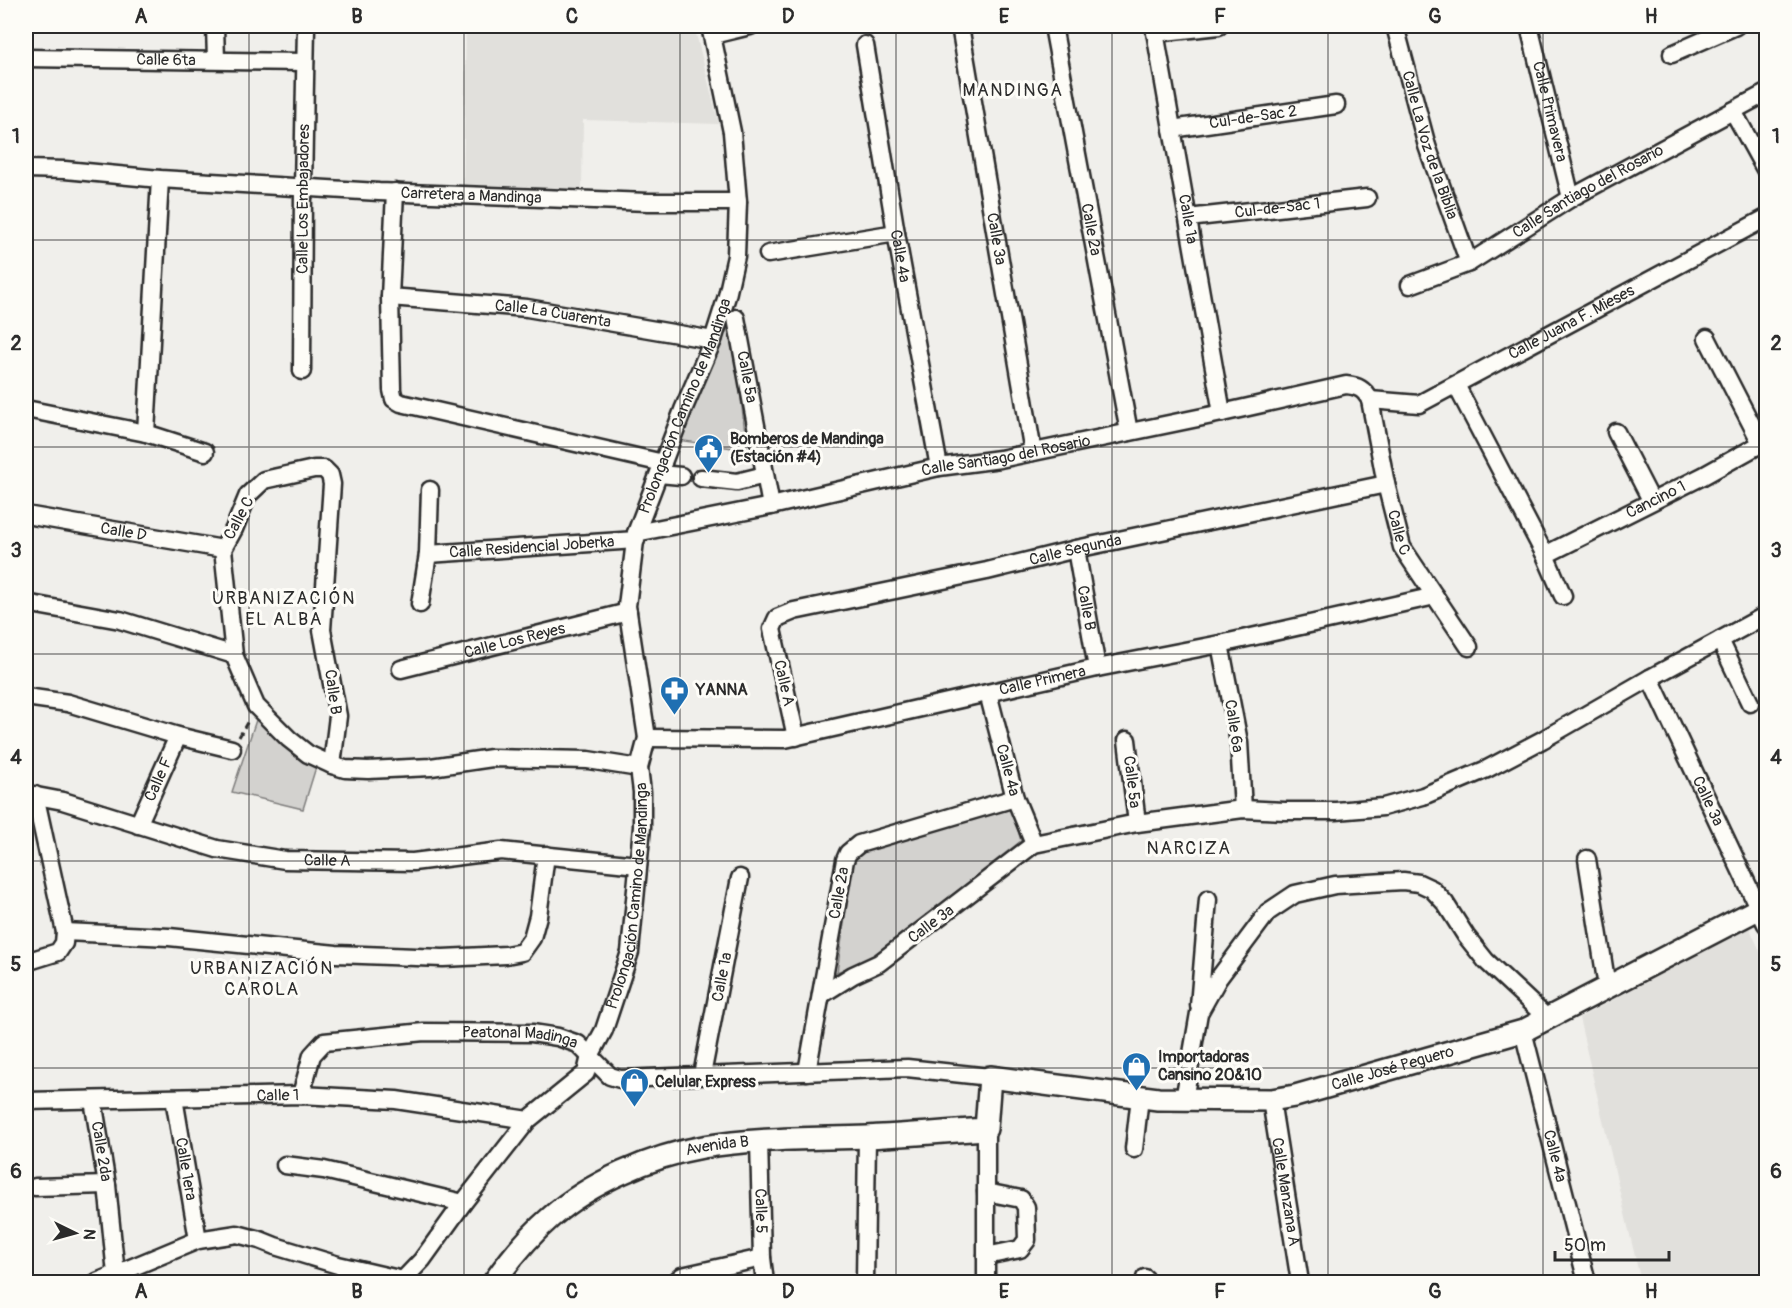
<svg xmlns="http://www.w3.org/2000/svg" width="1792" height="1308" font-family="Pangolin,sans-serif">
<rect width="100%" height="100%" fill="#f0efeb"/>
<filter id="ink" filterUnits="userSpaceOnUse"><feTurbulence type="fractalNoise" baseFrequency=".0167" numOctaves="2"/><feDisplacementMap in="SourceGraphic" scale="12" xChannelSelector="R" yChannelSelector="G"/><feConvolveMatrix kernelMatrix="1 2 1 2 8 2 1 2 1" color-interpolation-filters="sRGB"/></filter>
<g filter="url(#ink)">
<g fill="#e1e0dc">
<path d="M466,26H694L719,124L583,120L582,189L463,185Z"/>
<path d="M1749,927L1766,964V1282H1641L1579,1018Z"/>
</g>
<g fill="#d3d2cf" stroke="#7f7e7d" stroke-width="1.5">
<path d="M731,313L747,450L677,440Z"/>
<path d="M257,717L316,767L303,809L232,792Z"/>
<path d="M1012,807L1021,841L871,958L837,972L853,863L862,849Z"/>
</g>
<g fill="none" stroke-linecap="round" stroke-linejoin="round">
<defs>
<g id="minor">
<path d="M215,26L216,60"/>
<path id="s1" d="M960,26L1033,452"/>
<path id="s2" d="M1053,26L1129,432"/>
<path id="s3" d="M1154,26L1222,413"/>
<path id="s4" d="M1395,26L1427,146L1469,263"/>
<path id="s5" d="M1529,26L1571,198"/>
<path d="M1155,33L1219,26"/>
<path d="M713,35L750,26"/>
<path id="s6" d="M865,45L896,233L939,467"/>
<path d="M1672,54L1736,26"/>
<path id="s7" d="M26,58L305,62"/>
<path d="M1733,111L1766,171"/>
<path id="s8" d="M1172,129L1336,105"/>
<path id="s9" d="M26,169L65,170L160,179L379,192L648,202H738"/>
<path d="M395,192L390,297L392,390L394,399L401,403L663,463"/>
<path id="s10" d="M1188,218L1367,198"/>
<path d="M768,254L896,233"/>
<path id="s11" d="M1410,285L1469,263L1571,198L1766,93"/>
<path id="s12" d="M390,297L527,308L713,340"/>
<path id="s13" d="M736,318L771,506"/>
<path d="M1707,338L1761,443"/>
<path id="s14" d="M302,371L303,188L306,26"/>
<path d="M1456,385L1545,555L1563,596"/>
<path id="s15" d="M1370,400L1419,404L1766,218"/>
<path d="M26,409L146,433L205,452"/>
<path d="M1616,432L1651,500"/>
<path d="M146,433L160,179"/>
<path d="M314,469H324L330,475L332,484L322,630L338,716L332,765L308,754L289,739L256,706L234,655L223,549L234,529L248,495L264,480Z"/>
<path d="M659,474L681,476"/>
<path d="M701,478L737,482L765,475"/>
<path id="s16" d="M26,515L223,549"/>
<path id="s17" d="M636,533L771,506L939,467L1000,459L1222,413L1346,385C1358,386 1364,389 1370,400L1386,484L1402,547L1469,647"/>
<path id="s18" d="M1076,549L1097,668"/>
<path id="s19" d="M428,554L636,540"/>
<path id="s20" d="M1545,555L1703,476L1766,441"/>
<path d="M26,603L120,620L234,655"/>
<path d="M420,604L428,554L430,490"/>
<path d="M1720,640L1750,703"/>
<path d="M1220,644L1239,742L1243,809"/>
<path id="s21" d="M401,669L628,612"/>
<path id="s22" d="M1650,678L1766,924"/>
<path d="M988,693L1015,798L1034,844"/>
<path d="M26,697L68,703L178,736L232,749"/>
<path id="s23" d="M796,737L772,629L777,618L794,611L987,571L1076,549L1386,484"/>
<path id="s24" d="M647,738L785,739L1097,668L1220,644L1435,596"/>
<path d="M1127,740L1137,823"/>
<path d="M332,765L345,769L368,770L431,767L492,758L588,760L639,768"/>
<path id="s25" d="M26,794L63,801L217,849L285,860L413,862L501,851L638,865"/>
<path id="s26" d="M138,825L178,736"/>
<path d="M1587,859L1607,987"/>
<path d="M65,932L169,937L336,954L443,958L506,955L522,952L532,938L538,916L546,855"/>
<path d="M26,962L58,952L64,943L65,932L35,795"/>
<path d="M821,995L853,975L879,963L1034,844L1137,823L1243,809L1285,811H1336L1383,807L1423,796L1487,769L1542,740L1650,678L1766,615"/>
<path d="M1199,1006L1208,899"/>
<path id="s27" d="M1523,1031L1587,1282"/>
<path d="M807,1072L845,860L848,853L859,844L1015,798"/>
<path d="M702,1075L740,878"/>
<path id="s28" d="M301,1095L312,1055L324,1042L424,1032L532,1033L558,1037L578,1044L610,1076L620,1079L907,1068L990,1077"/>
<path id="s29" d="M174,1098L198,1240"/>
<path id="s30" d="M93,1100L107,1185L116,1274"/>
<path d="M1184,1100L1199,1013L1218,979L1268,912L1295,894L1335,885L1403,881L1419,883L1432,889L1445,903L1466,936L1486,961L1547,1018"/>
<path id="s31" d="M1271,1100L1300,1282"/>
<path id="s32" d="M26,1101L301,1095L396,1100L528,1120"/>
<path d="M986,1129V1282"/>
<path id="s33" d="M759,1141L762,1258L765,1282"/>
<path d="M1134,1149L1140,1097"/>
<path d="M285,1165L324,1170L463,1203"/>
<path d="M35,1187L107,1185"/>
<path d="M986,1192L1021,1199L1026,1207L1027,1240L1020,1249L986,1256"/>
<path d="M1145,1278L1146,1282"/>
<path d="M97,1282L198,1240L237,1234L260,1240L275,1246L338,1265L403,1280"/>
<path id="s34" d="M401,1282L422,1260L463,1203L528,1120L586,1073L590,1056L604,1030L630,952L642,827V792L639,768L647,738L627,606L636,533L683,410L713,340L727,296L736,256L738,202L732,132L710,26"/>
<path d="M675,1282L682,1276L762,1258"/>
<path d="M865,1282L867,1137"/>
</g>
<g id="major">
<path id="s35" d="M494,1282C510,1259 529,1236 551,1217C590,1183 651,1156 703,1147C757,1138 812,1139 867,1137C907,1135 946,1132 986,1129L990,1077L1158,1099L1271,1100L1295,1096L1523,1031L1766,905"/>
</g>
</defs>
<use href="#minor" stroke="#2b2b2b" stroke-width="21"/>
<use href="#major" stroke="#2b2b2b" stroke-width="26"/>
<path stroke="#2b2b2b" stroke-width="3" stroke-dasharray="6 4.5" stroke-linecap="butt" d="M239,737L249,719"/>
<use href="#minor" stroke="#fdfcf7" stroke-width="16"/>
<use href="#major" stroke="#fdfcf7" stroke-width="21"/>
</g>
</g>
<path fill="none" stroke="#2b2b2b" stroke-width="1.5" stroke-opacity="0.55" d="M249,26V1282M464,26V1282M680,26V1282M896,26V1282M1112,26V1282M1328,26V1282M1543,26V1282M26,240H1766M26,447H1766M26,654H1766M26,861H1766M26,1068H1766"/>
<defs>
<symbol id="civic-pin" viewBox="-11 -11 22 30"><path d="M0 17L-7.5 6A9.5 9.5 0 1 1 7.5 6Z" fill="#1f6fb2" stroke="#fdfcf7"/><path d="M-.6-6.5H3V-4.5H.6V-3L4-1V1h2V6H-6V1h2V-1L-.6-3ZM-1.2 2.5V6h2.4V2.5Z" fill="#fff"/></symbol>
<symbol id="pharmacy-pin" viewBox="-11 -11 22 30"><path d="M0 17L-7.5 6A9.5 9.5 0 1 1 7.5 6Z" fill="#1f6fb2" stroke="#fdfcf7"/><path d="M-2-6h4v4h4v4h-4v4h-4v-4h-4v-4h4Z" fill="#fff"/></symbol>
<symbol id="shop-pin" viewBox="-11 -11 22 30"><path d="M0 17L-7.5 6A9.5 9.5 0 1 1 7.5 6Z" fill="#1f6fb2" stroke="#fdfcf7"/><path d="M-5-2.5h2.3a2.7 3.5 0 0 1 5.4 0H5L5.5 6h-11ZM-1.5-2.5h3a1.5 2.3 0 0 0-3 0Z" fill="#fff"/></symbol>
</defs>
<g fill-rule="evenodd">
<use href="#civic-pin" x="692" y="432" width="33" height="45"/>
<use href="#pharmacy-pin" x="658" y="674" width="33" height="45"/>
<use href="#shop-pin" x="1120" y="1050" width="33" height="45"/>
<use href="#shop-pin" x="618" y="1066" width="33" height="45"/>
</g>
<g text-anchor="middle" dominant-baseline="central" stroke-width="6" stroke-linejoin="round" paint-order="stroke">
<g font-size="16" fill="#2b2b2b" stroke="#fdfcf7">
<text stroke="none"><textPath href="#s7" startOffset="140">Calle 6ta</textPath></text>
<text stroke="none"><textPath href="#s5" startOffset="88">Calle Primavera</textPath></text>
<text stroke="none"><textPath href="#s8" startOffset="82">Cul-de-Sac 2</textPath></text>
<text stroke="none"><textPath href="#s4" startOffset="124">Calle La Voz de la Biblia</textPath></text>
<text stroke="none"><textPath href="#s11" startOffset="202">Calle Santiago del Rosario</textPath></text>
<text stroke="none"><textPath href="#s9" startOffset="446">Carretera a Mandinga</textPath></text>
<text stroke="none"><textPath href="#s14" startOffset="172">Calle Los Embajadores</textPath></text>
<text stroke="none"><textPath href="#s10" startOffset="90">Cul-de-Sac 1</textPath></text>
<text stroke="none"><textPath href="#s3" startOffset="196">Calle 1a</textPath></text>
<text stroke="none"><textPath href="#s2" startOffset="207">Calle 2a</textPath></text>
<text stroke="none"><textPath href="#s1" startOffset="216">Calle 3a</textPath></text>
<text stroke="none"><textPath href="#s6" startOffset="214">Calle 4a</textPath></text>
<text stroke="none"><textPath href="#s12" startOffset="164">Calle La Cuarenta</textPath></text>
<text stroke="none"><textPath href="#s15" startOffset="222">Calle Juana F. Mieses</textPath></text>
<text stroke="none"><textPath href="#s13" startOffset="60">Calle 5a</textPath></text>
<text stroke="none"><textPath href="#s34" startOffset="969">Prolongación Camino de Mandinga</textPath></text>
<text stroke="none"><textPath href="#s17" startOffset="378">Calle Santiago del Rosario</textPath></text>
<text stroke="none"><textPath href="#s20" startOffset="124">Cancino 1</textPath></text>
<text transform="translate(239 518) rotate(-62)">Calle C</text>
<text stroke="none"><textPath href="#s17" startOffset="891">Calle C</textPath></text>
<text stroke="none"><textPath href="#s16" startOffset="99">Calle D</textPath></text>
<text stroke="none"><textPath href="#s19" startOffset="104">Calle Residencial Joberka</textPath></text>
<text stroke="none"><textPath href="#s23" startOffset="429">Calle Segunda</textPath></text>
<text stroke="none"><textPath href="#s18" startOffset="60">Calle B</textPath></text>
<text stroke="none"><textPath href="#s21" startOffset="117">Calle Los Reyes</textPath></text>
<text stroke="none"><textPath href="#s24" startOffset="402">Calle Primera</textPath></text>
<text transform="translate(784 683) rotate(77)">Calle A</text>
<text transform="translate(333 692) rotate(82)">Calle B</text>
<text transform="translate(1234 726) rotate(81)">Calle 6ª</text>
<text transform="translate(1008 770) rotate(75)">Calle 4ª</text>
<text stroke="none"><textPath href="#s26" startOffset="50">Calle F</textPath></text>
<text transform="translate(1132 782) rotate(83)">Calle 5ª</text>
<text stroke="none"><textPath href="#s22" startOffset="136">Calle 3a</textPath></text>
<text stroke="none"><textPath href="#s25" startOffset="310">Calle A</textPath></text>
<text transform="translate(839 893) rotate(-80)">Calle 2ª</text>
<text stroke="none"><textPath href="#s34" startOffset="465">Prolongación Camino de Mandinga</textPath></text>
<text transform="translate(931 924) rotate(-37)">Calle 3ª</text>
<text transform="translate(722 977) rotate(-79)">Calle 1ª</text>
<text stroke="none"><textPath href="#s28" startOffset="256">Peatonal Madinga</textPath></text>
<text stroke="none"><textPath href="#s35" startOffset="1000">Calle José Peguero</textPath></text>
<text stroke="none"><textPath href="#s32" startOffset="252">Calle 1</textPath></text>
<text stroke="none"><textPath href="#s35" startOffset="270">Avenida B</textPath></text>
<text stroke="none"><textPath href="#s30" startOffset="52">Calle 2da</textPath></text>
<text stroke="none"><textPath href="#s27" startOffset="129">Calle 4a</textPath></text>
<text stroke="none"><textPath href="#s29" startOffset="72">Calle 1era</textPath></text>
<text stroke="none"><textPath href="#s31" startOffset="93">Calle Manzana A</textPath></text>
<text stroke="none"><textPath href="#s33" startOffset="70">Calle 5</textPath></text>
</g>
<g font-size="16" font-weight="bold" fill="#2b2b2b" stroke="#fdfcf7" text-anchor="start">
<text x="730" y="439">Bomberos de Mandinga<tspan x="730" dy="18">(Estación #4)</tspan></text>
<text x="696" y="690">YANNA</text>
<text x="1158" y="1057">Importadoras<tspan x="1158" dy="18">Cansino 20&amp;10</tspan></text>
<text x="655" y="1082">Celular Express</text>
</g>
<g font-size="18" letter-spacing="1.5" fill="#2b2b2b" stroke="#fdfcf7">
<text x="1013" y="90">MANDINGA</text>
<text x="284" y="598">URBANIZACIÓN<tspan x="284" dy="21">EL ALBA</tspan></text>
<text x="1189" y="848">NARCIZA</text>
<text x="262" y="968">URBANIZACIÓN<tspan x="262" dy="21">CAROLA</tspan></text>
</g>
</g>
<rect width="1792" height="1308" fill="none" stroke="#fdfcf7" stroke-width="66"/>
<g transform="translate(75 1233) rotate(95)" stroke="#fdfcf7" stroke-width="4.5" paint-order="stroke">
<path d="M0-4.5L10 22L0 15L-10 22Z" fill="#2b2b2b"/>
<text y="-9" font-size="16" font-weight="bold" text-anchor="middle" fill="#2b2b2b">N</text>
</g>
<path d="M1555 1251v9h114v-9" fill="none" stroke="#2b2b2b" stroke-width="3"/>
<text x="1564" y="1251" font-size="18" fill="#2b2b2b" stroke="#fdfcf7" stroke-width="4.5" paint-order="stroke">50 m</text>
<rect x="33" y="33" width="1726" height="1242" fill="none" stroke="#2b2b2b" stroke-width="2"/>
<g font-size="20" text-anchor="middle" font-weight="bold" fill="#2b2b2b">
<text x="141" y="23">A</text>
<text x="357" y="23">B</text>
<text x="572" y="23">C</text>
<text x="788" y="23">D</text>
<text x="1004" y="23">E</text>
<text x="1220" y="23">F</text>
<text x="1435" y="23">G</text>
<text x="1651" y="23">H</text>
<text x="16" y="143">1</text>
<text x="1776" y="143">1</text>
<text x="16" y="350">2</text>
<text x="1776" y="350">2</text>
<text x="16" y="557">3</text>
<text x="1776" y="557">3</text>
<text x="16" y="764">4</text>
<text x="1776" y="764">4</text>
<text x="16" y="971">5</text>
<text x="1776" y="971">5</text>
<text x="16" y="1178">6</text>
<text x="1776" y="1178">6</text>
<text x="141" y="1298">A</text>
<text x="357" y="1298">B</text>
<text x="572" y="1298">C</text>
<text x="788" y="1298">D</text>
<text x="1004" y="1298">E</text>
<text x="1220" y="1298">F</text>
<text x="1435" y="1298">G</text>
<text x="1651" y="1298">H</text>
</g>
</svg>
